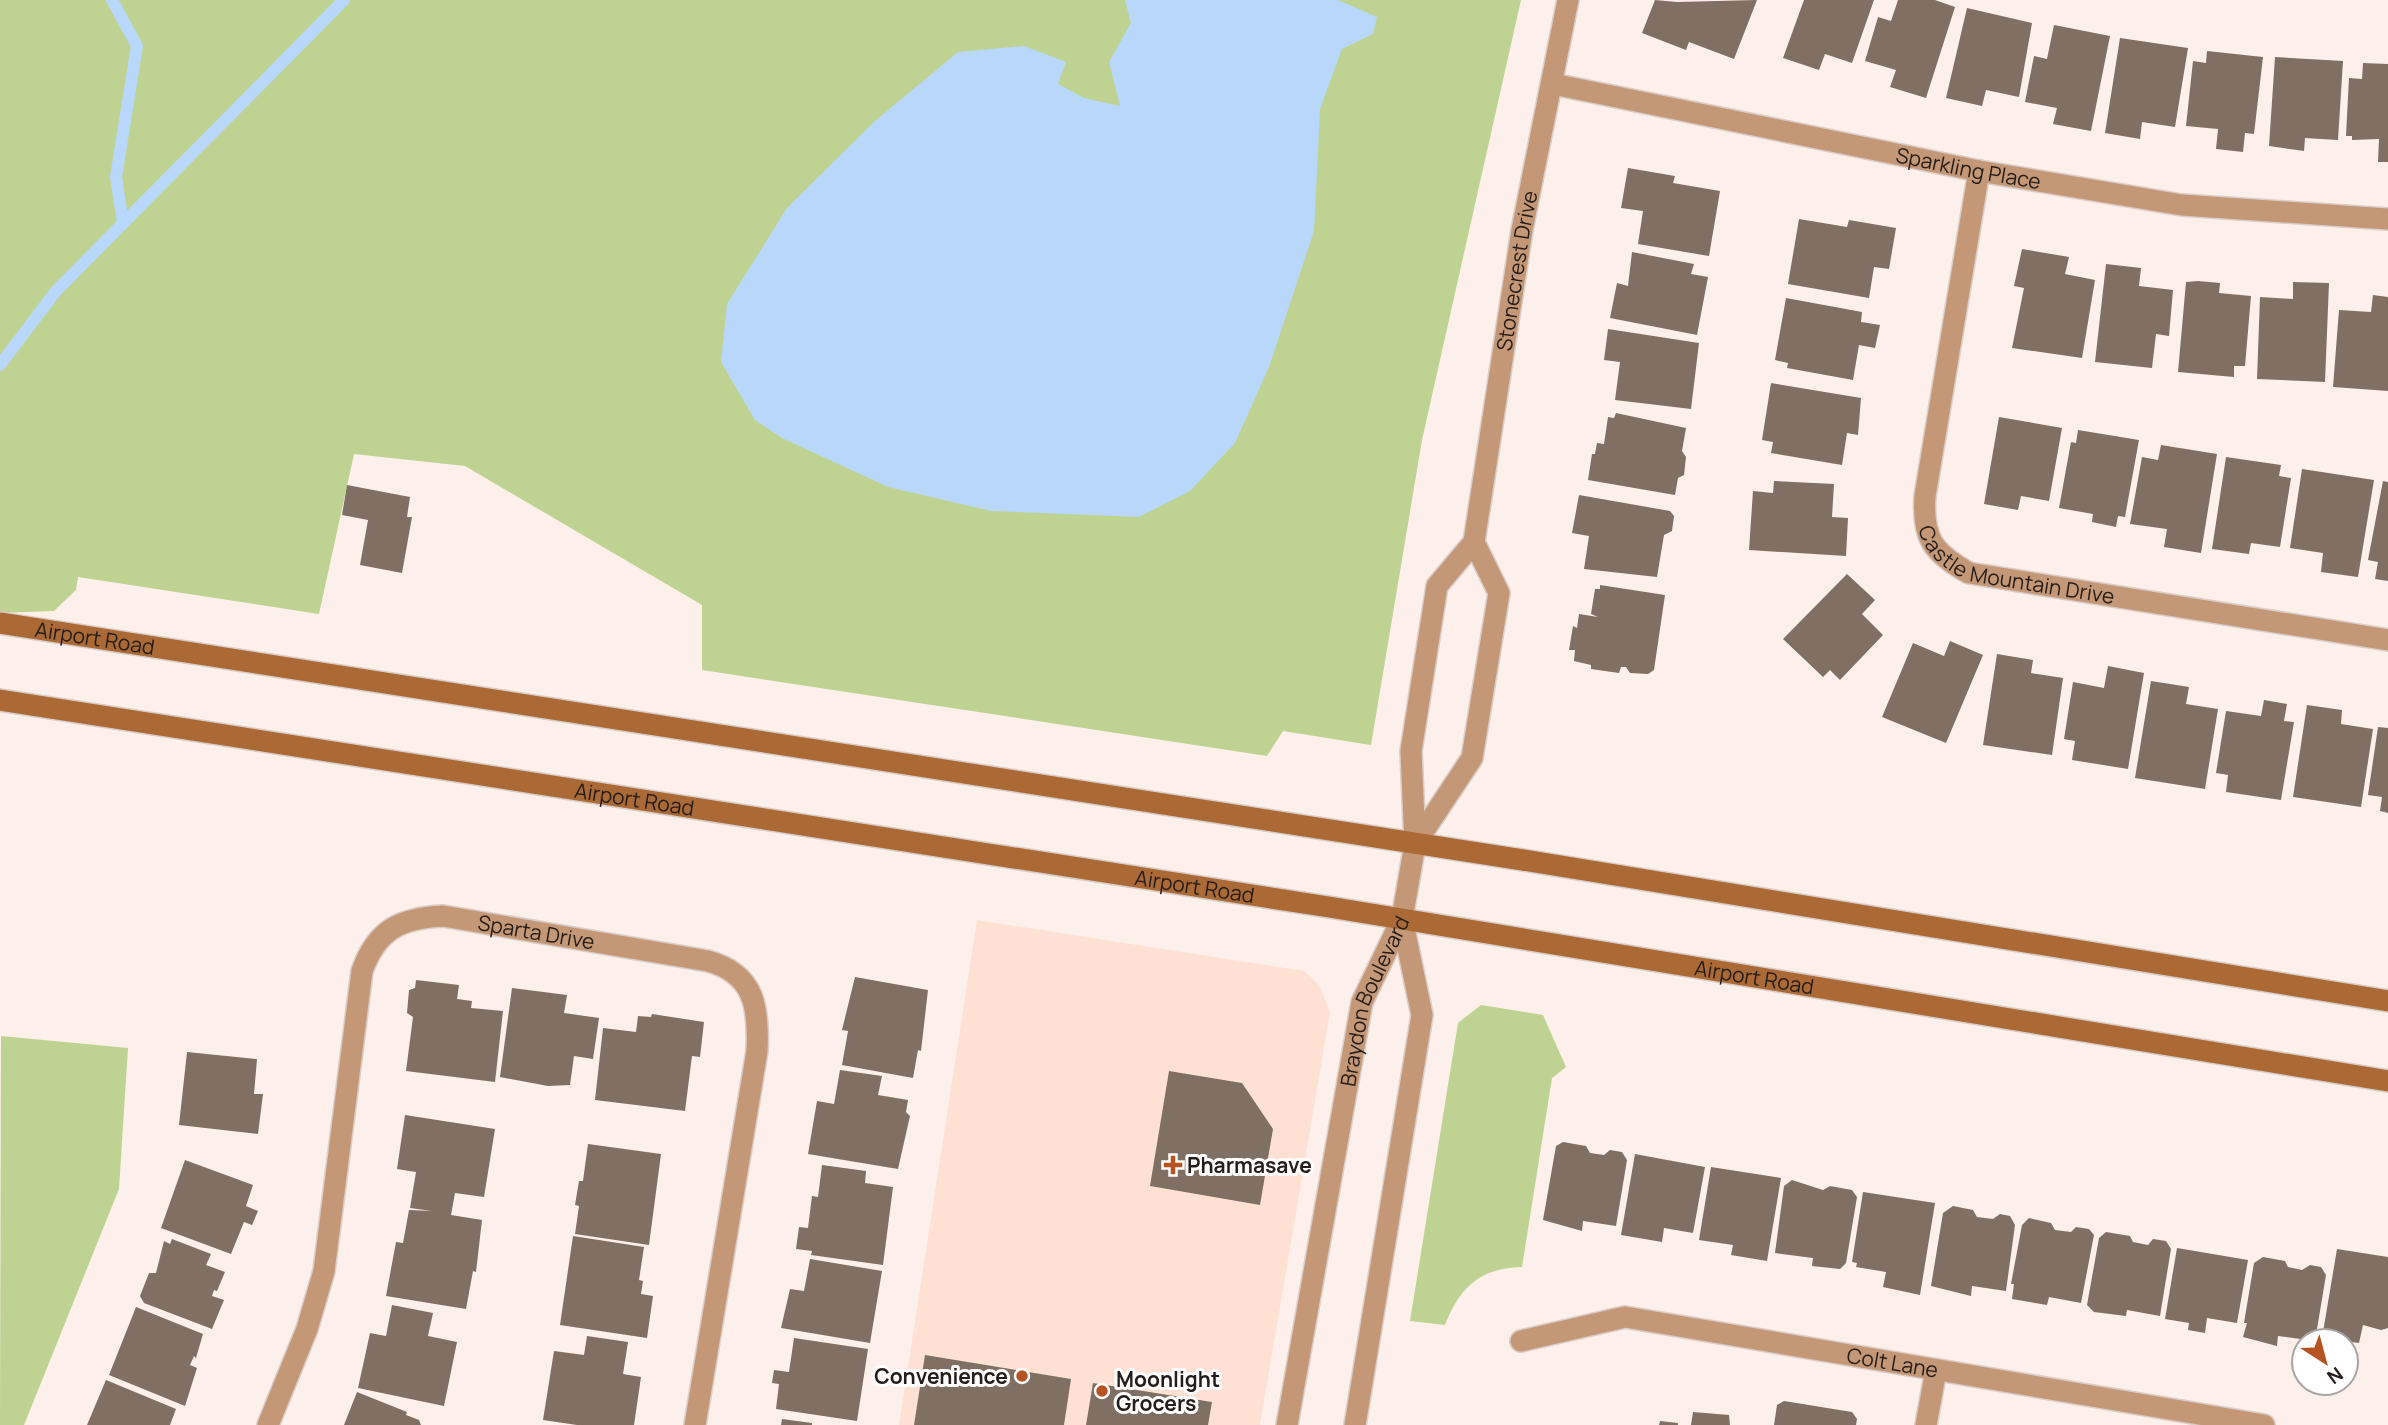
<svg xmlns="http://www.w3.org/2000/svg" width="2388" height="1425" font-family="Manrope,sans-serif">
<rect width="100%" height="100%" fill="#fdefe9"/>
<path fill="#ffe1d3" d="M977,920L1304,971L1319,985L1330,1012L1260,1425H899Z"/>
<g fill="#bed392">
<path d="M0,0H1521L1422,440L1371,745L1283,731L1267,756L702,670V605L465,466L354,454L319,614L78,577L76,590L54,611L0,613Z"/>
<path d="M1481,1005L1543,1015L1566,1067L1552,1078L1522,1267C1480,1268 1460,1287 1445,1325L1410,1321L1458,1023Z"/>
<path d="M1,1036L128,1048L119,1189L24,1425H0Z"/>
</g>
<path fill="#b9d7fa" d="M1125,0H1338L1377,17L1373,34L1342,49L1320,109L1314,231L1269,367L1235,443L1190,491L1139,517L991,511L888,487L782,438L755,420L721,362L727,304L787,208L875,121L958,52L1024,46L1066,62L1058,84L1084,98L1120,106L1109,62L1131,23Z"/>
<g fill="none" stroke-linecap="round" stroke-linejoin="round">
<g stroke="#b9d7fa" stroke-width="12">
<path d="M112,0L137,46L116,177L123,223"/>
<path d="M0,365L56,291L344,0"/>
</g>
</g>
<g fill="#806f63">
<path d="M1655,0L1677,2L1757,0L1734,59L1689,42L1686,50L1642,33Z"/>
<path d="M1804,0H1874L1852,63L1825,54L1819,70L1783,58Z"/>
<path d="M1898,0H1935L1955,7L1926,98L1890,87L1896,70L1865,61L1878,17L1891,21Z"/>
<path d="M1967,8L2032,23L2019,97L1986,90L1982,106L1946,98Z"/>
<path d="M2054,25L2110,36L2091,131L2053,124L2057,108L2025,102L2034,56L2047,59Z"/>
<path d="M2120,38L2188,48L2175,127L2142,122L2140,139L2105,133Z"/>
<path d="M2207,51L2263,57L2254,134L2245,133L2243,152L2216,149L2218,129L2186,126L2193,61L2206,63Z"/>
<path d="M2275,57L2343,61L2338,140L2305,138L2304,151L2269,146Z"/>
<path d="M2363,63L2388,64V162H2378L2379,139L2352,140V136H2346L2349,78L2362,79Z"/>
<path d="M1628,168L1675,176L1673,183L1720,191L1709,256L1638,244L1643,211L1621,208Z"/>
<path d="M1799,219L1847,227L1849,220L1896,228L1889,269L1874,267L1869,298L1788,284Z"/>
<path d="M2022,249L2069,257L2065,274L2095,280L2082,358L2012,348L2024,288L2014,286Z"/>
<path d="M1632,252L1694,264L1691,274L1708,277L1697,335L1610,318L1617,283L1628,286Z"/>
<path d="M2106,264L2141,268L2139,286L2173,290L2169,336L2156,334L2152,368L2095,362Z"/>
<path d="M2198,281L2220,283L2219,293L2251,296L2245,366H2234V377L2178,372L2186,282Z"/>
<path d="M2293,282L2329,283L2325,382L2257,379L2260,297L2293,299Z"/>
<path d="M2373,295L2388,297V391L2333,387L2339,310L2371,312Z"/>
<path d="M1786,298L1862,312L1861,322L1880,325L1875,348L1859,345L1853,380L1787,368L1788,363L1775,360Z"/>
<path d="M1608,329L1699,343L1691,409L1615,400L1620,362L1604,360Z"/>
<path d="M1771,383L1861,398L1858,435L1847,433L1842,465L1771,453L1773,442L1762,440Z"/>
<path d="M1616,413L1686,428L1682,451L1686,457L1684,475L1678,478L1675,495L1588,480L1592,454H1595L1597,443L1604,444L1608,417L1614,418Z"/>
<path d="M1999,417L2062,428L2049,501L2021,496L2018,510L1984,504Z"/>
<path d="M2078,430L2139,440L2125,517L2118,516L2116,527L2092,522L2093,514L2059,508L2071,442L2076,443Z"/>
<path d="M2161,445L2217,454L2201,553L2164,547L2167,529L2130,524L2142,457L2158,460Z"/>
<path d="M2226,457L2281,465L2279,476L2291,478L2280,547L2251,543L2249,554L2212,549Z"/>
<path d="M2302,469L2374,480L2358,577L2321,572L2323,553L2290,548Z"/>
<path d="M1774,481L1834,484L1832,517L1848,518L1846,556L1749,550L1753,491L1773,493Z"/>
<path d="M2383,481L2388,482V581L2375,579L2378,562L2368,560Z"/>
<path d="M347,485L410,497L407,517H412L402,573L360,565L368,520L342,515Z"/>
<path d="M1579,495L1670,511L1674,516L1672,531L1664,535L1657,577L1584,569L1589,536L1572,533Z"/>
<path d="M1847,574L1875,600L1862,614L1883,635L1840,680L1830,670L1823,677L1783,639Z"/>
<path d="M1600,585L1665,595L1654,670L1648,674L1630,673L1626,667H1621L1619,673L1591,669V665L1574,661L1575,650H1569L1573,626L1577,628L1579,614L1598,617L1591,614L1595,589H1600Z"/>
<path d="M1950,641L1983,655L1946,743L1882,717L1913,643L1944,656Z"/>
<path d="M1997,654L2033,660L2031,673L2063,678L2052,755L1983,745Z"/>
<path d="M2108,666L2144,673L2128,769L2072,760L2075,741L2064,739L2073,682L2104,688Z"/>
<path d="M2151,681L2189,687L2186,704L2218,709L2205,789L2135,778Z"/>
<path d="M2264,700L2287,704L2284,721L2294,722L2281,800L2226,792L2228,775L2216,773L2226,711L2261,716Z"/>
<path d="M2307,705L2342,710L2341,724L2373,729L2361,807L2293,797Z"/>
<path d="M2378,727L2388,728V813L2380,811L2382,797L2368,795Z"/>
<path d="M855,977L928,990L921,1051L918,1050L913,1078L842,1065L848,1031L842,1030Z"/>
<path d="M416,980L459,985L457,999L472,1001L471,1008L503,1011L495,1082L406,1071L413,1017L407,1013L409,990L415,988Z"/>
<path d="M512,988L567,995L564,1013L599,1018L593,1059L574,1056L570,1085L548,1086L500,1077Z"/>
<path d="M652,1014L704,1022L700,1057L692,1056L685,1111L595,1100L603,1028L636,1032L638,1016L651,1017Z"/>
<path d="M187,1052L257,1059L254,1094H263L258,1134L179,1125Z"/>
<path d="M840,1070L882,1076L878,1095L908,1100L906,1112L910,1116L898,1169L808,1154L817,1101L834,1104Z"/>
<path d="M1169,1071L1242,1083L1273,1129L1260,1205L1150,1186Z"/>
<path d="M405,1115L495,1129L484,1197L455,1193L451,1215L482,1220L476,1272L473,1271L466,1309L386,1296L396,1242L403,1243L409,1210L432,1211L410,1208L416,1172L397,1169Z"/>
<path d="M1563,1142L1586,1146L1590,1153L1604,1155L1610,1150L1622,1152L1627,1160L1616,1226L1583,1221L1582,1231L1543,1220L1556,1146Z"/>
<path d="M588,1144L661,1154L649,1245L575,1234L579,1206L575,1205L579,1181H583Z"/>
<path d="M1635,1154L1705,1167L1693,1233L1664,1228L1662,1242L1621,1235Z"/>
<path d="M185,1160L253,1185L246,1206L258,1211L252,1225L244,1222L231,1254L161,1228Z"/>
<path d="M822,1165L866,1171L865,1183L893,1187L883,1265L811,1255L812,1251L796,1249L799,1227L808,1228L812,1196L818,1197Z"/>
<path d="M1711,1167L1781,1178L1767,1261L1731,1255L1733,1245L1699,1240Z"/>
<path d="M1792,1180L1823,1190L1830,1186L1852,1190L1857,1197L1846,1263L1840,1269L1812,1266L1813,1258L1775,1253L1784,1186Z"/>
<path d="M1863,1192L1935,1203L1920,1295L1883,1287L1886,1272L1856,1267L1857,1263L1852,1262Z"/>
<path d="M1953,1206L1973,1210L1977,1217L1993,1219L2000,1214L2010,1216L2015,1225L2006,1291L1972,1286L1971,1296L1931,1286L1943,1213Z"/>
<path d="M2029,1218L2051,1223L2055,1230L2071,1232L2076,1227L2089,1229L2094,1235L2081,1303L2049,1297L2047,1305L2012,1299L2014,1284H2011L2022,1225Z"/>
<path d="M2106,1232L2130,1236L2133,1242L2148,1245L2153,1239L2166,1241L2171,1249L2160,1316L2127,1310L2126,1316L2094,1312L2087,1305L2099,1238Z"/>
<path d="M573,1236L644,1247L639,1280L643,1281L641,1294L653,1296L647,1338L560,1325Z"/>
<path d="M172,1239L211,1254L206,1265L225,1272L217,1291L214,1290L212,1296L224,1300L212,1329L144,1303L140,1296L149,1273H156L164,1241L170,1244Z"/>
<path d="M2177,1248L2248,1260L2237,1323L2207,1318L2205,1333L2188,1330L2189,1323L2165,1319Z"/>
<path d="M2337,1249L2388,1257V1328L2381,1330L2363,1325L2359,1343L2322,1338Z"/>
<path d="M2263,1257L2285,1261L2288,1267L2302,1270L2310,1265L2321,1267L2326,1275L2315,1341L2278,1336L2277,1346L2243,1337L2247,1323H2244L2254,1263Z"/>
<path d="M810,1259L882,1271L870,1343L781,1328L790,1289L804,1291Z"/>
<path d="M392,1305L433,1313L428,1336L457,1342L444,1406L358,1388L370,1333L386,1336Z"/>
<path d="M136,1307L203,1334L196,1358L194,1356L190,1365L197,1368L185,1406L109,1375Z"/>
<path d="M587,1336L628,1342L623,1374L641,1377L634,1425H577L543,1420L554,1351L584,1355Z"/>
<path d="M794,1338L868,1349L857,1421L776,1409L779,1384L772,1383L774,1370L789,1372Z"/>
<path d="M925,1355L1071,1379L1064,1425H914Z"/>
<path d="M106,1380L176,1409L170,1425H87Z"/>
<path d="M1093,1383L1212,1402L1208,1425H1086Z"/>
<path d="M357,1392L407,1412L406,1415L419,1420L421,1425H344Z"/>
<path d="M1784,1401L1852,1412L1857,1419L1856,1425H1774L1777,1405Z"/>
<path d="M1693,1412L1729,1415L1730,1425H1691Z"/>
<path d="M782,1419L812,1423V1425H781Z"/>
<path d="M1660,1421L1678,1423V1425H1659Z"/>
</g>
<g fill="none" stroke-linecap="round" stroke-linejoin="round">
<defs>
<g id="street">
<path id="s1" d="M1553,84L1979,171L2182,205L2388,219"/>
<path id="s2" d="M1979,171L1925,496C1922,538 1933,553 1969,573L2388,640"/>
<path d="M1415,844L1472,758L1499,593L1474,542"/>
<path id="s3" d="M1521,1341L1625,1317L2264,1425"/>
<path id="s4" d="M268,1425L307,1329L324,1271L362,971C377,929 401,918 443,916L708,961C755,974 759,1008 757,1051L695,1425"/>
<path id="s5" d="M1287,1425L1362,1002L1402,919L1415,844L1411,751L1437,586L1474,542L1522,230L1568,0"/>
<path d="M1355,1425L1422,1015L1402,919"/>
<path d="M1926,1425L1936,1370"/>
</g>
<g id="secondary">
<path id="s6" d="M0,623L1523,860L2388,1001"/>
<path id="s7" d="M0,700L1329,907L2388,1081"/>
</g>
</defs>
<use href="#street" stroke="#dacdc8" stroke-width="24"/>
<use href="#secondary" stroke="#dacdc8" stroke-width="24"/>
<use href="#street" stroke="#c49776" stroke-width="21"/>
<use href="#secondary" stroke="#aa6935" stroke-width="21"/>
</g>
<g fill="#b75222" stroke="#fff" stroke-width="2.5">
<path d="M1169.5 1154.5h7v7h7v7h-7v7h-7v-7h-7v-7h7z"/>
<circle cx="1022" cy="1376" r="7"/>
<circle cx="1102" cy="1391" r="7"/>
</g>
<g text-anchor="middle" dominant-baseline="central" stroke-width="6" stroke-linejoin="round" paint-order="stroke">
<g font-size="21" fill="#251d1a" stroke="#fff">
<text stroke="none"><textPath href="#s1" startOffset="424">Sparkling Place</textPath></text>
<text stroke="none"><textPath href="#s5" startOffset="1190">Stonecrest Drive</textPath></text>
<text stroke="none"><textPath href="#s2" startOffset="466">Castle Mountain Drive</textPath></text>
<text stroke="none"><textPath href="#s6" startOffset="96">Airport Road</textPath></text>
<text stroke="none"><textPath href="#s7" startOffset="642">Airport Road</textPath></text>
<text stroke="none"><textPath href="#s7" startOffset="1209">Airport Road</textPath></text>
<text stroke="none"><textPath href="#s4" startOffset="667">Sparta Drive</textPath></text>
<text stroke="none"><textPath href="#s7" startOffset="1776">Airport Road</textPath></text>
<text stroke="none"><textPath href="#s5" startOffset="434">Braydon Boulevard</textPath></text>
<text stroke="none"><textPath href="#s3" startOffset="378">Colt Lane</textPath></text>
</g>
<g font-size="21" font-weight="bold" fill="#251d1a" stroke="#fff" text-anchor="start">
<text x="1187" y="1165">Pharmasave</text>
<text x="1008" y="1376" text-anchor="end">Convenience</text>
<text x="1116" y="1379">Moonlight<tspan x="1116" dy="24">Grocers</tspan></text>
</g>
</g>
<g transform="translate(2325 1362) rotate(144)"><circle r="33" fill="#ffffff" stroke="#a8a5a3" stroke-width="2"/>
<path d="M0-5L12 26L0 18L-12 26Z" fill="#b75222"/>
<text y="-10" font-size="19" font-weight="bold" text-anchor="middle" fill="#251d1a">N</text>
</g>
</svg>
